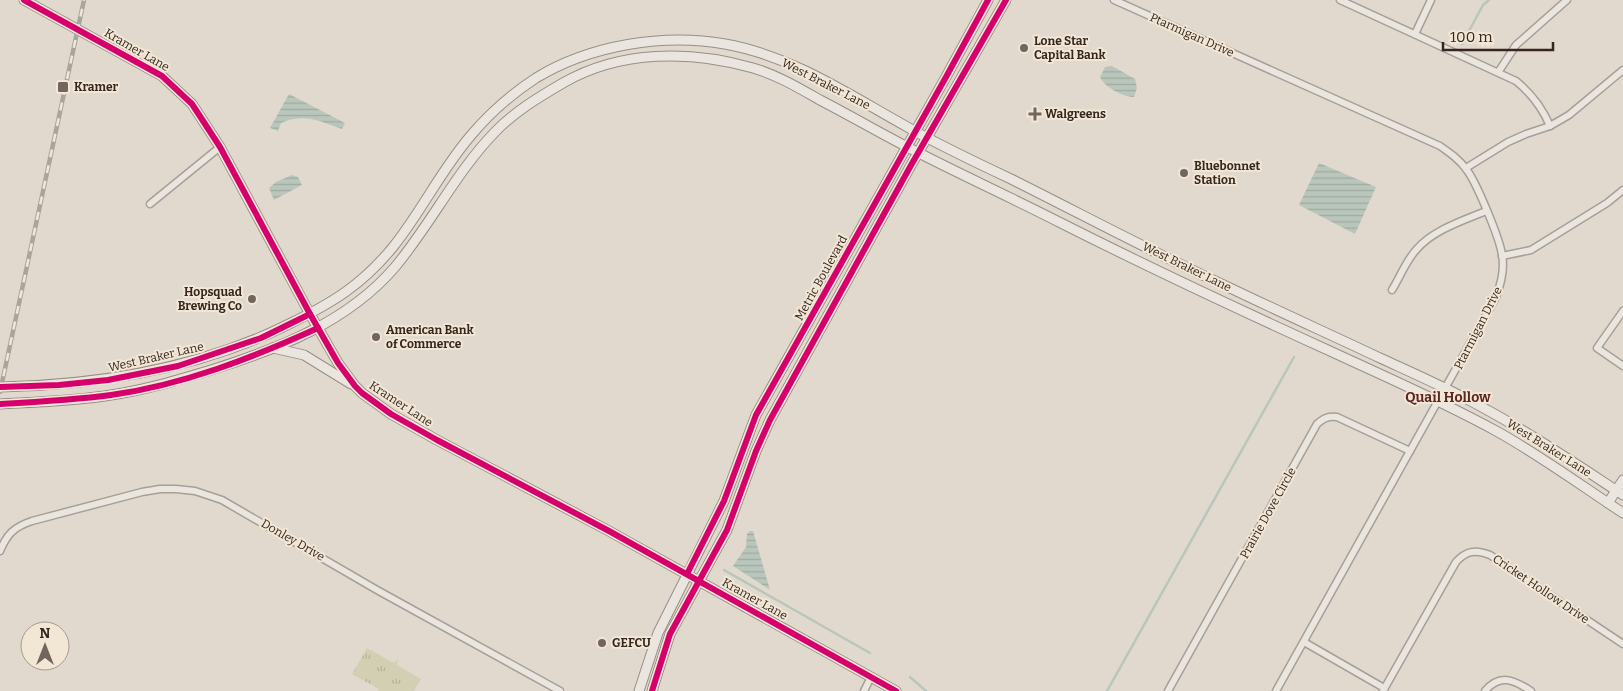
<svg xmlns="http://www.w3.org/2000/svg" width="1623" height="691" font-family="Bitter,serif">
<defs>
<pattern id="park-tufts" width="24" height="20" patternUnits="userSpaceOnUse" patternTransform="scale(1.25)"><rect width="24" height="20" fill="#d3cfb2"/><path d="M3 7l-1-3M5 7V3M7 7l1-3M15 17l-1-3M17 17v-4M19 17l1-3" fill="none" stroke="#b6b299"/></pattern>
<pattern id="water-rules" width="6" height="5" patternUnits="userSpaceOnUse" patternTransform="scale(1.25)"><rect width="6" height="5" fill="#b9c6bc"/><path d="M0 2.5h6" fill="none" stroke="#a0aaa1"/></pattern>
</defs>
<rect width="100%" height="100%" fill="#e2d9ce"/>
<path fill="url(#park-tufts)" d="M367,648L394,663L398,659L397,665L421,679L414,691H378L379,689L352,674Z"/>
<g fill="url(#water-rules)">
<path d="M1112,66L1135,79L1137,88L1134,97C1123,97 1104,87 1100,77L1105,67Z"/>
<path d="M289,94L345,123L342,129C318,121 306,113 281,123L278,131L270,128Z"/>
<path d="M1319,163L1376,187L1355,234L1299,205Z"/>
<path d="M292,175L298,177L302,185L274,200L269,188L276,182Z"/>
<path d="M750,531H753L770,590L733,566L746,547L747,534Z"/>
</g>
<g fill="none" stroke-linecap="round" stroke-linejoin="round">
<g stroke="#b9c6bc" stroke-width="2.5">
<path d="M1462,44L1483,5L1489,0"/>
<path d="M724,570L870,653"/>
<path d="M910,677L926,691"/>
<path d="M1107,691L1294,357"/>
</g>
<defs>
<g id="street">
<path d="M1114,0L1440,146C1450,153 1459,159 1466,169C1476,181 1500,239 1502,255C1505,270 1501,284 1496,297L1276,691"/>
<path d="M1340,0L1516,81C1532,94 1542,107 1550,126"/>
<path d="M1415,34L1431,0"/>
<path d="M1499,71L1516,45L1567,0"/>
<path d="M1466,168L1508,142L1526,134L1550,126L1569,115L1623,70"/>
<path d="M150,204L220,147"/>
<path d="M1502,256L1531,250L1607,203L1623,190"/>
<path d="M1392,290C1400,277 1406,261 1416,250C1433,230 1462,221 1486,211"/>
<path d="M1623,311L1597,348L1623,366"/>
<path d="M0,551C7,534 14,527 32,521L142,492L160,489H176L195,491L222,500L377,590L560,691"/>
<path d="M1304,642L1384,688"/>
<path d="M864,691L871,677"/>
<path d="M1168,691L1317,424C1324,418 1328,416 1337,417L1410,451"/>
<path d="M1383,691L1456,562C1466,551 1475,549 1490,555L1623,644"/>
<path d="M1485,691C1500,673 1514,680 1531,691"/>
</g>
<g id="secondary">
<path d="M24,0L162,76L192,104L220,147L310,314L338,363L355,386L362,393L391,414L437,440L609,531L896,691"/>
<path d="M273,348L304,355L351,384"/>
<path d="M0,387C100,385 199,369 289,324C332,303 362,285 393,247C422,211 442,168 473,133C491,112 513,93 536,78C590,45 664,33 725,44C793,56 851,96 911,129C943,147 977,163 1011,179C1083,215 1154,253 1228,287C1278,311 1329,334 1380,358C1417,375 1454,391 1489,411C1535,436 1579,466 1623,495"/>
<path d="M0,404C37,402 75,401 111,395C145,390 178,380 211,370C278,349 348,322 395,267C431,224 456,172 495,132C514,112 539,97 563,83C620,50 691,50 753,68C777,75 799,88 820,100C853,117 885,136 919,153C966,177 1014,199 1061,223C1150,268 1240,310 1330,351C1386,377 1444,402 1498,432C1541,456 1582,486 1623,513"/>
<path d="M1608,503L1623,480"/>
<path d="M639,691L658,633L724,501L756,415L946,77L988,0"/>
<path d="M652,691L670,634L727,530L756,451L770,420L910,167L1006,0"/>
</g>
</defs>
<use href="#street" stroke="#a79f97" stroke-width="9"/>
<use href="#secondary" stroke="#978e87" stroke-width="11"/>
<use href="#street" stroke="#eae6df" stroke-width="6"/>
<use href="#secondary" stroke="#eae6df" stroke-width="9"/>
<defs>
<path id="rail" d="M0,392L84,0"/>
</defs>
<use href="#rail" stroke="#aaa49f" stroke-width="4.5"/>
<use href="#rail" stroke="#f2e6d5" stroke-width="2.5" stroke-dasharray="8" stroke-linecap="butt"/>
<defs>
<g id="cycleway">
<path d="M24,0L162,76L192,104L220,147L310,314L338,363L355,386L362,393L391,414L437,440L609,531L896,691"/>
<path d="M0,387L59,385L108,380L178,366L261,338L310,314"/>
<path d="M0,404C37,402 74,400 111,395C183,385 252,358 318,328"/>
<path d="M687,574L724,501L756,415L946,77L988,0"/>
<path d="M652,691L670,634L727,530L756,451L770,420L910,167L1006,0"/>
</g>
</defs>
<use href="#cycleway" stroke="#f2e6d5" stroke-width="9"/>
<use href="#cycleway" stroke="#d6006c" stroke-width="6"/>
</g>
<g fill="#72655d" stroke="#f2e6d5" stroke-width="2">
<circle cx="1024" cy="48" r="5"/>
<rect x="57" y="81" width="12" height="12" rx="2.5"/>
<path d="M1032.5 106.5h5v5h5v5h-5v5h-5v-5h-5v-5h5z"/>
<circle cx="1184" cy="173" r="5"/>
<circle cx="252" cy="299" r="5"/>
<circle cx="376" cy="337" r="5"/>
<circle cx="602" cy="643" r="5"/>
</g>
<g text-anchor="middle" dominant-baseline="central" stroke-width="4" stroke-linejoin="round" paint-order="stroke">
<g font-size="12" fill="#352720" stroke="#f2e6d5">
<text transform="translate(1192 35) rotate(24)">Ptarmigan Drive</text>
<text transform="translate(137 50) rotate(30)">Kramer Lane</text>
<text transform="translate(826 84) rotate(27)">West Braker Lane</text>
<text transform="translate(1187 267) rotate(26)">West Braker Lane</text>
<text transform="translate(821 278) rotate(-61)">Metric Boulevard</text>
<text transform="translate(1478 328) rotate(-63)">Ptarmigan Drive</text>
<text transform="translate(156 357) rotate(-13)">West Braker Lane</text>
<text transform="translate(401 404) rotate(33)">Kramer Lane</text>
<text transform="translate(1549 448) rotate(32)">West Braker Lane</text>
<text transform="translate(1268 513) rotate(-61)">Prairie Dove Circle</text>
<text transform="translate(293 540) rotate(30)">Donley Drive</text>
<text transform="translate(1541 589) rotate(34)">Cricket Hollow Drive</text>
<text transform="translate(755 599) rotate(29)">Kramer Lane</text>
</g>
<g font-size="12" font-weight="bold" fill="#352720" stroke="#f2e6d5" text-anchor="start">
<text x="1034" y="41">Lone Star<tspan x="1034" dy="14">Capital Bank</tspan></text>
<text x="74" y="87">Kramer</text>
<text x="1045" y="114">Walgreens</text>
<text x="1194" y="166">Bluebonnet<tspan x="1194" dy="14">Station</tspan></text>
<text x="242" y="292" text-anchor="end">Hopsquad<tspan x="242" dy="14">Brewing Co</tspan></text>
<text x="386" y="330">American Bank<tspan x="386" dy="14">of Commerce</tspan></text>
<text x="612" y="643">GEFCU</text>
</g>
<g font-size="14" font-weight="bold" fill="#5d2824" stroke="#f2e6d5">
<text x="1448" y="397">Quail Hollow</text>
</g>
</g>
<g transform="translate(45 646)"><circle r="24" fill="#f2e6d5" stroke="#a69a8d"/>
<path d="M0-4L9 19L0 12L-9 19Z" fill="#72655d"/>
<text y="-8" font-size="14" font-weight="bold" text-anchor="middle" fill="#352720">N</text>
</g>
<path d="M1443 42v8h110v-8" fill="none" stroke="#352720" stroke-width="2.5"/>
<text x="1450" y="42" font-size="15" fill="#352720" stroke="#f2e6d5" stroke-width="4" paint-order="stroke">100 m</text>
</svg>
